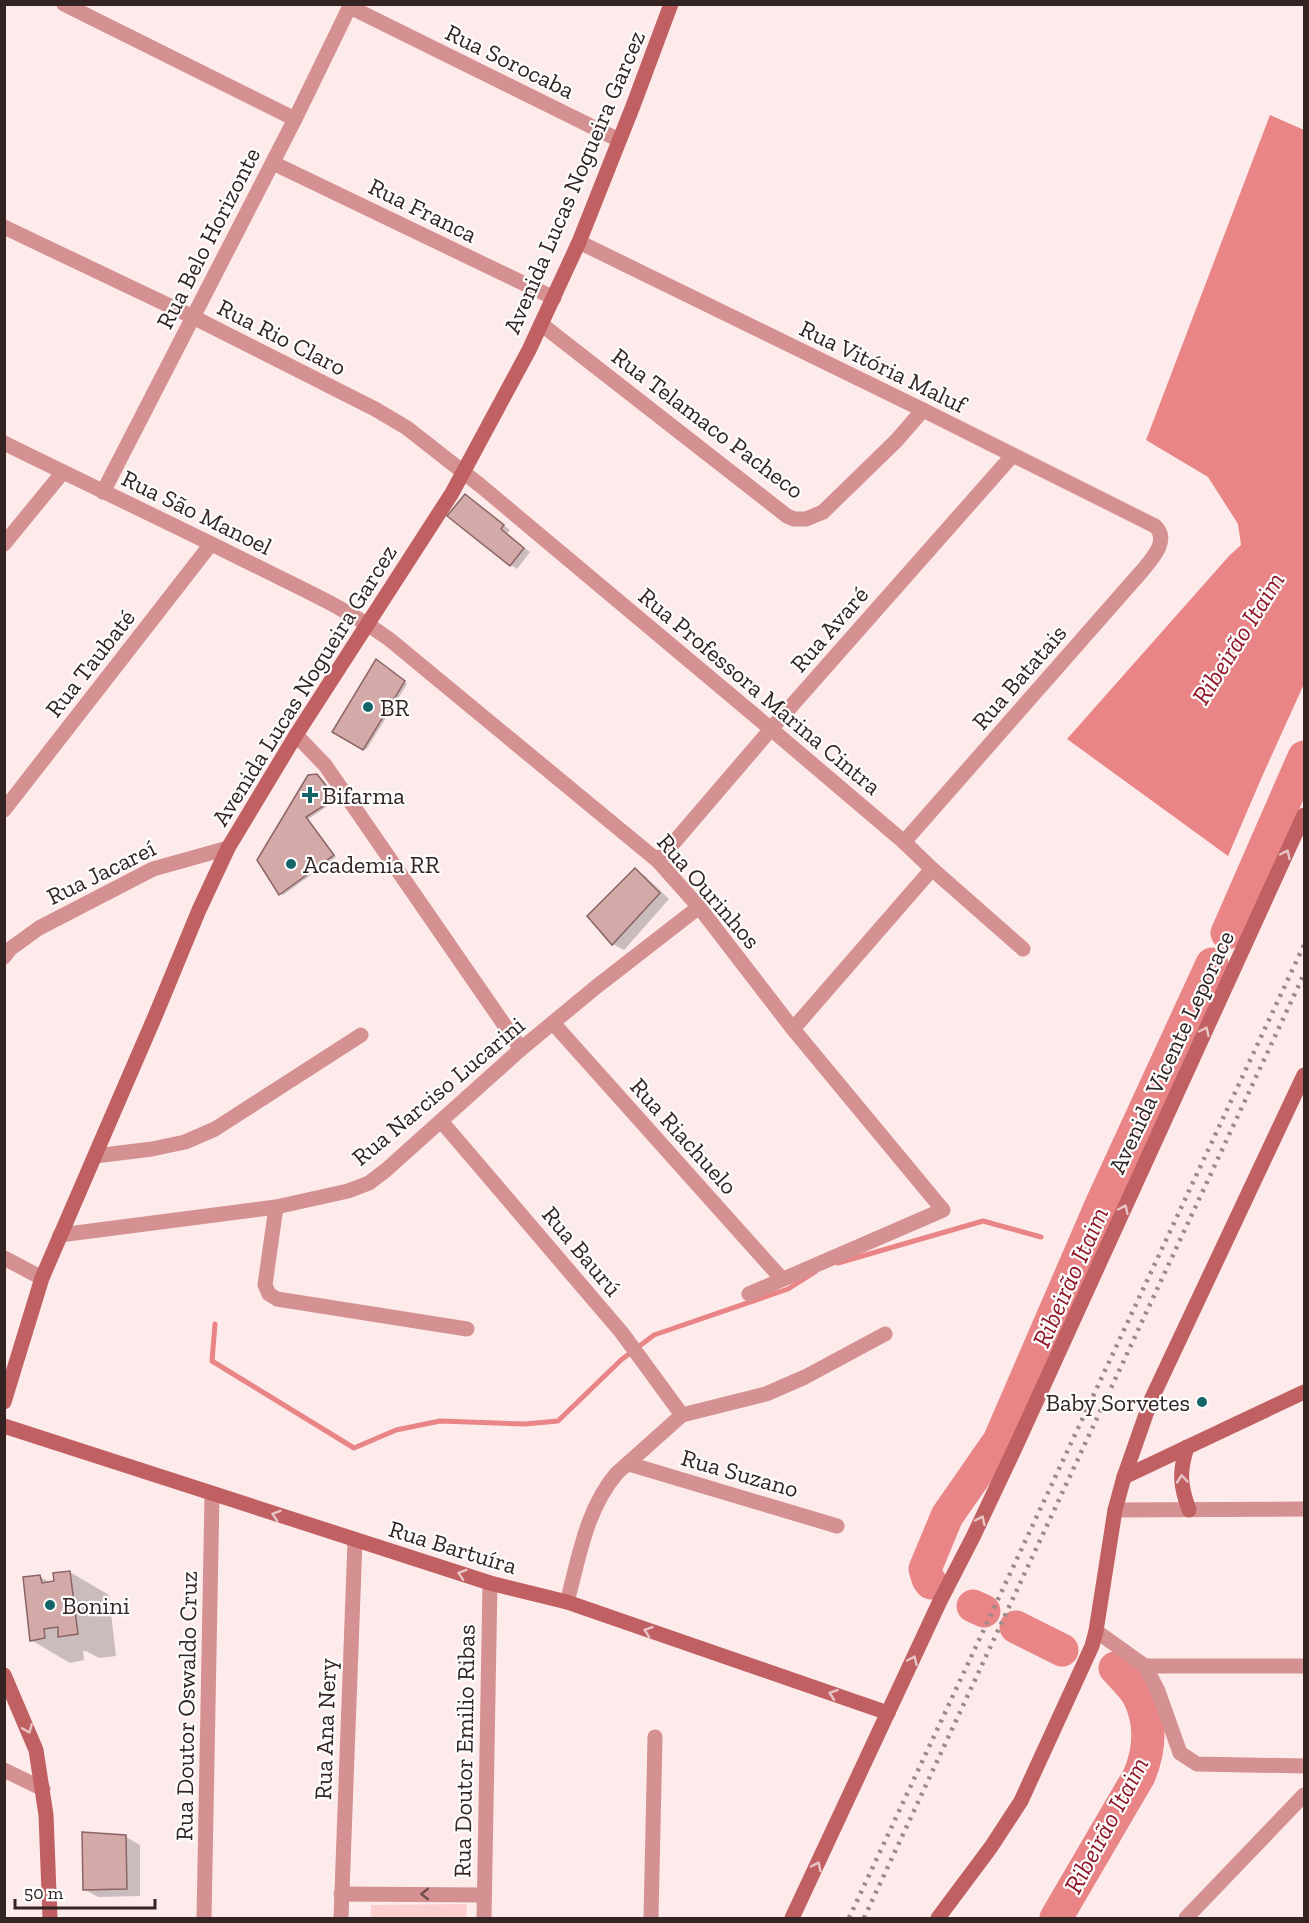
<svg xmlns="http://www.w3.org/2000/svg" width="1309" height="1923" font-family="'Zilla Slab',serif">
<rect width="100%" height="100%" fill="#fdebeb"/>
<path fill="#fccecd" d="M467,1904L466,1918H371V1905Z"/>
<path fill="#e98586" d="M1270,115L1304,130V684L1261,779L1228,856L1067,739L1229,556L1241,545L1238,524L1208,477L1146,440Z"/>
<g fill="#0003">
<path d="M471,499L510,530L507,534L530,552L517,569L511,565Z"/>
<path d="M379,663L407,684L366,750L334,732Z"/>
<path d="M317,775L337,800L308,819L336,857L283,895L280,894Z"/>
<path d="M635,870L645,876L669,899L624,950L613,944L589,916Z"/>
<path d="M70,1572L109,1595L116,1656L99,1658L86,1651H83L84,1660L70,1663L31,1640L40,1577L51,1583Z"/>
<path d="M126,1837L140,1845V1896L98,1897L84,1889Z"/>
</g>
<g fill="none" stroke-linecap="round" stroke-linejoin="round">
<g stroke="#e98586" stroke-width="5">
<path d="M838,1263L983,1221L1041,1237"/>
<path d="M215,1324L212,1361L354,1448L396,1430L440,1421L525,1424L558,1421L621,1360L654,1335L788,1289L815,1272"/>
</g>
<g stroke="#e98586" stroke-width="33">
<path d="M1227,933L1304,757"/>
<path d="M931,1583L928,1579L925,1569L947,1516L999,1441L1101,1205L1212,964"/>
<path d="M973,1606L984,1611"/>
<path d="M1016,1627L1062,1650"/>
<path d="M1056,1918L1139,1776C1150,1750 1152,1724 1139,1697C1134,1687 1123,1677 1115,1668"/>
</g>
</g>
<g fill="#d4aaa9" stroke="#8b6565" stroke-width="1.5">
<path d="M465,494L504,525L501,529L524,548L510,566L447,516Z"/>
<path d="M376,659L405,681L363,750L332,732Z"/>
<path d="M317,774L336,798L306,817L334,855L279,895L257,860L308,775Z"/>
<path d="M635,868L660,893L612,945L587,916Z"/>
<path d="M70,1571L78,1634L58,1637V1627L44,1629L45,1638L30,1641L23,1577L40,1575L42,1583L54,1581L53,1573Z"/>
<path d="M82,1832L126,1835L127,1889L83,1890Z"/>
</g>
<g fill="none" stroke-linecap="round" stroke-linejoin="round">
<g stroke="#d59191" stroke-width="15">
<path d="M64,4L295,119"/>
<path d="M350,7L619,140"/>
<path d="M273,163L554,298"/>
<path d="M4,227L193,317L375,409L407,428L481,486L771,729L904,842L932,869L1023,949"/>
<path d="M579,242L923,410L1155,526C1170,540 1152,559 1142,571L904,842"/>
<path d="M541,324L787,516L794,519H806L823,512L896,441L923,410"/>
<path d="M4,443C87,484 170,523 252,564C298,587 346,608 389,639L658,861L699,907L793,1029L943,1210L749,1294"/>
<path d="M103,492L295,119L351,4"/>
<path d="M4,544L63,472"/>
<path d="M296,735L325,765L521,1049"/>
<path d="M4,810L211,544"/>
<path d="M658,861L771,729L1012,456"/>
<path d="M4,957L10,949L39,928L153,869L228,848"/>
<path d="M553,1023L782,1279"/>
<path d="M793,1029L932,869"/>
<path d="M441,1121L622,1333L682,1415"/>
<path d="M95,1156L152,1149L185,1142L215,1129L361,1035"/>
<path d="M276,1207L265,1285L269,1294L277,1299L467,1329"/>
<path d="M60,1235L276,1207L348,1191L369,1183L386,1170L521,1049L596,987L699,907"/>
<path d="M4,1258L42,1278"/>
<path d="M629,1464L837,1526"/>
<path d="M1115,1510L1304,1509"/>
<path d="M567,1602C579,1558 586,1509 617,1473L682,1415L766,1394L805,1377L885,1334"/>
<path d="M1096,1631L1145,1666L1158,1691L1180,1753L1197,1764L1304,1766"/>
<path d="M1145,1666H1304"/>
<path d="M4,1770L43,1789"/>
<path d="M341,1894L484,1895"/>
<path d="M204,1918L212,1495"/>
<path d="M341,1918L355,1541"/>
<path d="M484,1918L490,1583"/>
<path d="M651,1918L655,1737"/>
<path d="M1186,1918L1304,1795"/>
</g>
<g stroke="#c16063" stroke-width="15">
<path d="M4,1402L42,1278L156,1014L199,910L228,848L296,735L452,493L529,350L579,242L633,106L671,4"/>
<path d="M4,1426L490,1583L567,1602L888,1713"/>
<path d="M1187,1447C1179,1472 1180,1485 1189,1510"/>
<path d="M1124,1477L1304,1392"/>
<path d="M4,1675L36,1750L46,1815L50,1918"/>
<path d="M792,1918L940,1601L973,1537L1015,1448L1304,815"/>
<path d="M938,1918L991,1847L1021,1801L1092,1646L1096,1631L1115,1510L1124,1477L1151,1400L1304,1075"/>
</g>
<g stroke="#9b8a8a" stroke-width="4.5" stroke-dasharray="3 6" stroke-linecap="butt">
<path d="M849,1918L1304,945"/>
<path d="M864,1918L1304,974"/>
</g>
</g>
<defs><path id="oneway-chevron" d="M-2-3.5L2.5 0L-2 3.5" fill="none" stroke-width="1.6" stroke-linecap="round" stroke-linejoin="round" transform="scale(1.5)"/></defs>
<g stroke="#e8c6c7">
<use href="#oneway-chevron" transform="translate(1286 854) rotate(-65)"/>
<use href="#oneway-chevron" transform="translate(1205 1031) rotate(-65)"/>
<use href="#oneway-chevron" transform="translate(1124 1209) rotate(-65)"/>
<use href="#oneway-chevron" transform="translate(1182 1479) rotate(-95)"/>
<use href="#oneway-chevron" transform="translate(276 1515) rotate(-162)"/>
<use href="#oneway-chevron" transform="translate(981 1520) rotate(-65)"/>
<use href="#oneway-chevron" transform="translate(462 1574) rotate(-162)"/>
<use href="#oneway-chevron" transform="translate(648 1631) rotate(-161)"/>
<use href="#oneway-chevron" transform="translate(913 1660) rotate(-65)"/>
<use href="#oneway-chevron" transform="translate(833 1694) rotate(-161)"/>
<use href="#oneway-chevron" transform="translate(28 1729) rotate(68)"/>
<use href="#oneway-chevron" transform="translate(817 1866) rotate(-65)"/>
</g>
<use stroke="#744f4f" href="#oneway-chevron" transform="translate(425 1894) rotate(-180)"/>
<g fill="#146468" stroke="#fdfdfd" stroke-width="2">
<circle cx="368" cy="707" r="6"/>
<path d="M307 786h6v6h6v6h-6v6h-6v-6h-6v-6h6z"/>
<circle cx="291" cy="864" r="6"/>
<circle cx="1202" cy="1402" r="6"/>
<circle cx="50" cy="1605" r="6"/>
</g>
<g text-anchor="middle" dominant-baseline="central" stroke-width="4.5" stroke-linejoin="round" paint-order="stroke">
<g font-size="24" fill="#332323" stroke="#fdfdfd">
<text transform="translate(510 61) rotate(26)">Rua Sorocaba</text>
<text transform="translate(574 182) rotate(-67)">Avenida Lucas Nogueira Garcez</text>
<text transform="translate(423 210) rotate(26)">Rua Franca</text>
<text transform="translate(208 238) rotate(-63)">Rua Belo Horizonte</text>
<text transform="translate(282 337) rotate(27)">Rua Rio Claro</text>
<text transform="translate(883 366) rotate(26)">Rua Vitória Maluf</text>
<text transform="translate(708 423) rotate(37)">Rua Telamaco Pacheco</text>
<text transform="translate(197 512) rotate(26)">Rua São Manoel</text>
<text transform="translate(829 629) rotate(-49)">Rua Avaré</text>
<text transform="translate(90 663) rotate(-52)">Rua Taubaté</text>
<text transform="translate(1019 677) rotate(-49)">Rua Batatais</text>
<text transform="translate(304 685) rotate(-58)">Avenida Lucas Nogueira Garcez</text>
<text transform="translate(760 691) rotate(40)">Rua Professora Marina Cintra</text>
<text transform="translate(101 872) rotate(-26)">Rua Jacareí</text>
<text transform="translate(709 891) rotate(49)">Rua Ourinhos</text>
<text transform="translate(1171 1052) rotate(-65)">Avenida Vicente Leporace</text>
<text transform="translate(438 1091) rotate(-40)">Rua Narciso Lucarini</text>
<text transform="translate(684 1136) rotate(48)">Rua Riachuelo</text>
<text transform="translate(582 1251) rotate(50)">Rua Baurú</text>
<text transform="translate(740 1473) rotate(16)">Rua Suzano</text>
<text transform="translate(453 1547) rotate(17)">Rua Bartuíra</text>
<text transform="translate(186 1706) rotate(-89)">Rua Doutor Oswaldo Cruz</text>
<text transform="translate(325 1729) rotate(-88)">Rua Ana Nery</text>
<text transform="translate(464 1751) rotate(-89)">Rua Doutor Emilio Ribas</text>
</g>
<g font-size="24" fill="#332323" stroke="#fdfdfd" text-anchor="start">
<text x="380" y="707">BR</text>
<text x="322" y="795">Bifarma</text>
<text x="303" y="864">Academia RR</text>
<text x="1190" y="1402" text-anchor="end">Baby Sorvetes</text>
<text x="62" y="1605">Bonini</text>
</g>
<g font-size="26" font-style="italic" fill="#8d1627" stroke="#fdfdfd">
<text transform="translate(1238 638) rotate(-58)">Ribeirão Itaim</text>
<text transform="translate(1070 1277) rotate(-66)">Ribeirão Itaim</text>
<text transform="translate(1106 1825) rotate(-62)">Ribeirão Itaim</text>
</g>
</g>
<rect width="1309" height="1923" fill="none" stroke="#332323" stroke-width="12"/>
<path d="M15 1899v9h140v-9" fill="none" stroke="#332323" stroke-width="3"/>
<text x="24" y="1899" font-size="18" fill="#332323" stroke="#fdfdfd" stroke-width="4.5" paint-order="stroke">50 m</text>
</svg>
